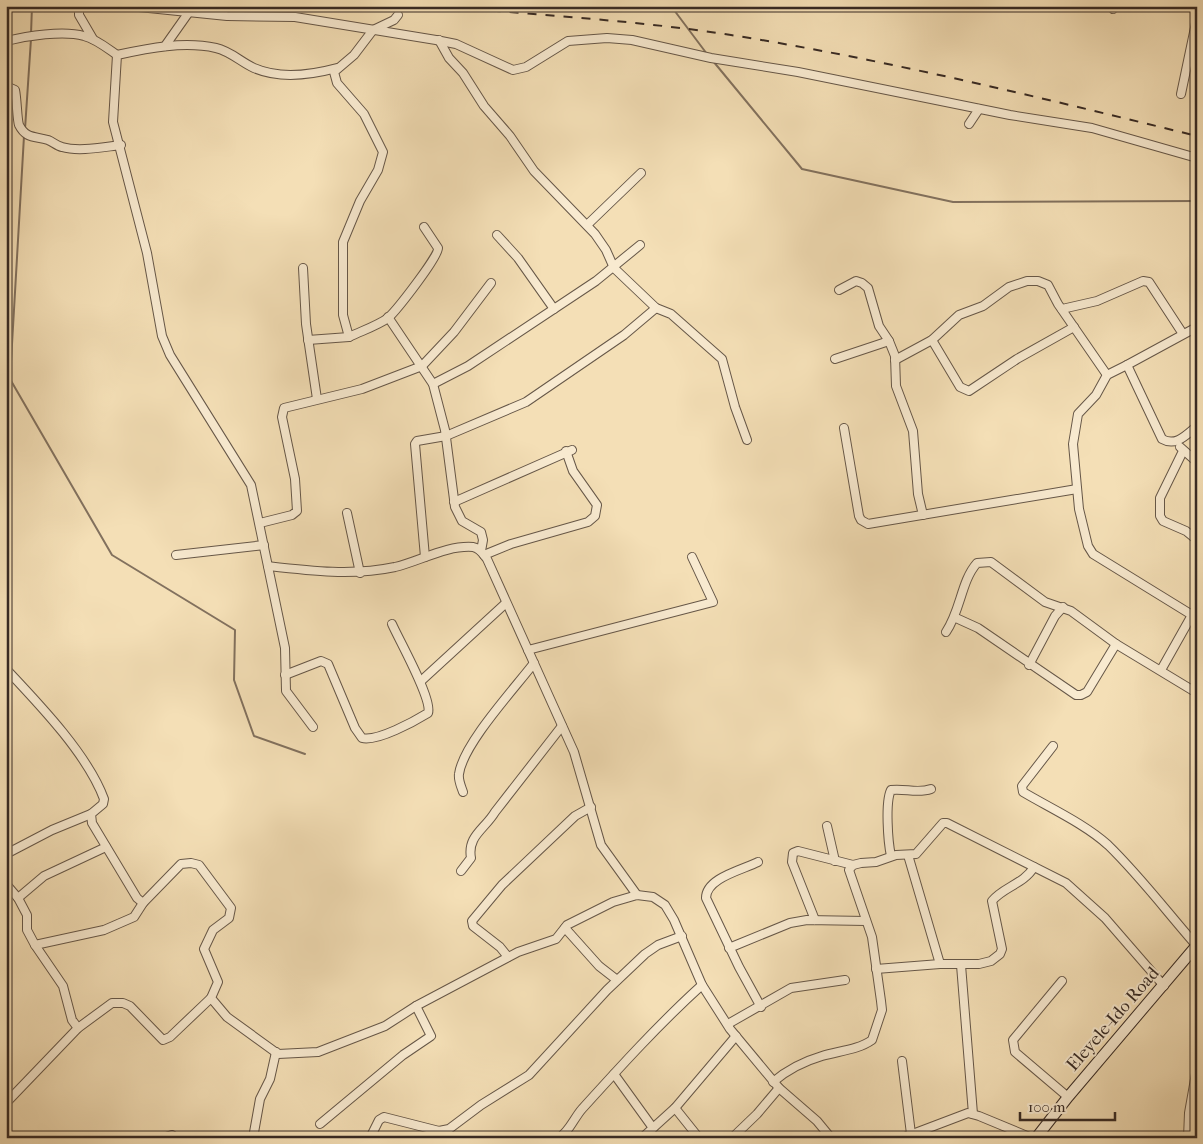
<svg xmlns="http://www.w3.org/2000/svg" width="1203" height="1144" font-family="'IM FELL French Canon',serif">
<rect width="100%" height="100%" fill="#f4dfb6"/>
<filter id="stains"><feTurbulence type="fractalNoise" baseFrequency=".004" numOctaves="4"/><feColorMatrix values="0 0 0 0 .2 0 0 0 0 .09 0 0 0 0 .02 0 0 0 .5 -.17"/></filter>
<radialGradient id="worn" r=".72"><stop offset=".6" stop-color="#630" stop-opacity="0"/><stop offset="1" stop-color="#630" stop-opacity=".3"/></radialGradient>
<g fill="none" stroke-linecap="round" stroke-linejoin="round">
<g stroke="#82715e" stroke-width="2">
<path d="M671,6L707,54"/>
<path d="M31,34L32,6"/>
<path d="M713,61L802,169L953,202L1197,201"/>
<path d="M25,129L31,39"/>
<path d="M24,136L10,379L112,555L235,630L234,680L254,736L305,754"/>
</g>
<defs>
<g id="street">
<path d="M79,6V15L93,39"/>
<path d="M129,6L227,16L295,17L436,40L456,44L513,70L526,67L568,41L607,38L632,40L711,58L798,72L1010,115L1092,128L1197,158"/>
<path d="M1113,9L1115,6"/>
<path d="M398,15L394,20L373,30L354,55L334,72L337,83L364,114L383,152L378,170L360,201L343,242V315L349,337C361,331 377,326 388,318C397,310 439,256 438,248L424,227"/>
<path d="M439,40L449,58L463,73L484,106L510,136L534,171L595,234L606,250L614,268L656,308L671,314L722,359L735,407L747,440"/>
<path d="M6,41C27,36 63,30 84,36C96,39 107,48 117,55"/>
<path d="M165,46L189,12"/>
<path d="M6,86L15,90C17,99 17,119 19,125C26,139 35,136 48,140C53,142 57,146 62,147C79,152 103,147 121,145"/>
<path d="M1181,94L1197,18"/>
<path d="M969,124L979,109"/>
<path d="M587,225L641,173"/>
<path d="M497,235L518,258L554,309"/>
<path d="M303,268L306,324L317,399"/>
<path d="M839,290L856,281L862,283L868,288L879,326L889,341L895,356L896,386L913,431L918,494L923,515"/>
<path d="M1062,309L1097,301L1143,281L1149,282L1183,334"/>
<path d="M388,317L433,384L445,430L455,507L462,521L481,532L483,540L481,551"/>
<path d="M308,340L349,337"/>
<path d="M932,340L960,387L969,391L1017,359L1074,327"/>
<path d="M835,359L889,341"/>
<path d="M895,360L932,340L959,315L983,306L1009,287L1027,281H1038L1048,285L1058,304L1107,375"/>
<path d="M1127,365L1197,327"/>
<path d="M433,384L468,366L596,281L640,245"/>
<path d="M844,428L859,516L861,520L868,524L1077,489"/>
<path d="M1180,447L1197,462"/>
<path d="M1183,451L1160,498V516L1163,521L1186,531L1197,540"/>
<path d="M454,502L572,450"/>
<path d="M347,513L360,573"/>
<path d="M260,523L292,515L297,511L295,479L282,417L284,408L362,389L422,366L454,332L491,283"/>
<path d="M176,555L264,545"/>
<path d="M484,555L511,544L588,522L595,516L597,505L573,471L566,451"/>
<path d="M425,557L415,444L417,441L446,436L526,402L624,335L656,308"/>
<path d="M268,566C311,571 353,576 395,567C420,561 447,545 473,547C480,548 483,554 487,559L574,752L601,845L637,895"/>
<path d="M956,618L978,628L1076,695H1081L1087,692L1116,644"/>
<path d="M946,632C961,610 961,581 977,563L991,562L1045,602L1071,611L1116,644L1197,693"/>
<path d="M528,650L713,602L692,557"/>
<path d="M1029,665L1055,616L1063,607"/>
<path d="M6,669C39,704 88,755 104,799L103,804L91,814L92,823L137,898L143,903L181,864L191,863L199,865L231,908L229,918L213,930L204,949L218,982L211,998L227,1017L278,1054L318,1052L385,1026L416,1006L518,952L556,939L567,925L613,902L637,895L653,897L665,905L674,920L702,985L730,1029L779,1088L817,1121L831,1138"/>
<path d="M1161,670L1192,615L1093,554L1088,546L1079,509L1073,444L1078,414L1096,395L1107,375L1127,365L1162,439C1176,447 1186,435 1197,426"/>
<path d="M285,675L321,661L328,664L355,728L362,738C377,742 415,721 428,713C433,700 399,640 392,624"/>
<path d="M421,681L506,603"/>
<path d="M313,727L286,691L285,648L251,485L170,355L162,336L147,253L113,122L117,55C149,48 184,41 216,48C230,51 241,62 254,68C279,79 311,75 337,68"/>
<path d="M1053,746L1022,786L1023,792C1050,808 1085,824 1108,845C1140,876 1167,912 1196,945"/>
<path d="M463,792C461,786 458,780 459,774C463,744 515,688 534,663"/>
<path d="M827,826L835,861"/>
<path d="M6,854L52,830L91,814"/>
<path d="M908,855L940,964"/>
<path d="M891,856C888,842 885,802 891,790C905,788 917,794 931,789"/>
<path d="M758,862C742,870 706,878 706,898L739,967L761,1007"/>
<path d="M461,871L471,858C467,836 485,829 495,812L562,726"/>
<path d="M6,884L18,898L27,915V930L35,945L63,986L72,1020L78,1028"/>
<path d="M18,898L44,876L106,847"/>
<path d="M815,920L792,862L793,853L798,851L853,865"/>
<path d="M565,928L599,966L617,980"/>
<path d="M35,945L104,930L134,917L143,903"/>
<path d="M729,948L790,923L807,920L866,921"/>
<path d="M508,957L500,947L473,926L472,921L502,885L575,816L591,807"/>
<path d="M961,965L973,1114"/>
<path d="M876,969L940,964H979L991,961L1000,954L1002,949L992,901C1003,887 1024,884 1034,867"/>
<path d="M1062,981L1013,1040L1015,1052L1068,1097"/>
<path d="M728,1024L791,988L845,980"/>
<path d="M902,1061L911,1134"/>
<path d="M614,1074L653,1128"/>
<path d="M773,1082C787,1070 805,1061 822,1056C838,1051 858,1050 872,1040L882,1010L881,1001L872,937L849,870L853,865L861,863L876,862L896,855L916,854L943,823H947L1066,883L1105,918L1164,986"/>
<path d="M6,1103L78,1028L112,1003H123L130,1006L163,1040L170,1037L211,998"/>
<path d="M675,1108L699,1138"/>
<path d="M320,1124L403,1055L431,1036L416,1006"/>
<path d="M163,1138L172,1135L176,1138"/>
<path d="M253,1138L260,1099L270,1079L276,1052"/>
<path d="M370,1138L379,1120L384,1117L439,1131L449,1129L481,1105L529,1075L607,990L645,954L658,945L682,936"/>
<path d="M558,1138C568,1134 574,1118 582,1109C620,1067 659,1024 702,985"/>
<path d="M642,1138L675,1108L736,1036"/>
<path d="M732,1138L757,1114L779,1088"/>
<path d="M902,1138L968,1113L979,1116L1032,1138"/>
<path d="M1188,1138L1189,1113L1197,1068"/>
</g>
<path id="secondary" d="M1036,1138L1068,1097L1197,945"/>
</defs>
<use href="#street" stroke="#665748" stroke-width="10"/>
<use href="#secondary" stroke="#372a24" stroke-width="12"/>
<use href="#street" stroke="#f8ead0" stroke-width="8"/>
<use href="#secondary" stroke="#f8ead0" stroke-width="10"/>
<path stroke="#372a24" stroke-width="2" stroke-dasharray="9 9" stroke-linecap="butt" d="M438,6C535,15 634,20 731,35C888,60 1042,98 1197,136"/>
</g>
<g text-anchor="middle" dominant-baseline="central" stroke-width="4" stroke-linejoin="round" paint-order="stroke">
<g font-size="18" fill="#372a24" stroke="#f8ead0">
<text transform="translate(1113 1019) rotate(-49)">Eleyele-Ido Road</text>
</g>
</g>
<rect width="1203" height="1144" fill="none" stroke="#f4dfb6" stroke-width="25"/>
<rect x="8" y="8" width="1188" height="1129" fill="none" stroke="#372a24" stroke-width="2.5"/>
<rect x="12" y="12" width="1178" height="1119" fill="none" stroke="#372a24"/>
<path d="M1020 1112v8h95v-8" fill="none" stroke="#372a24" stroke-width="2.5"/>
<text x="1028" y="1112" font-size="15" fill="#372a24" stroke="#f8ead0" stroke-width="4" paint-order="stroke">100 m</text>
<rect width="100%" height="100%" filter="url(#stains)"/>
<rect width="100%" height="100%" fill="url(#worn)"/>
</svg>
